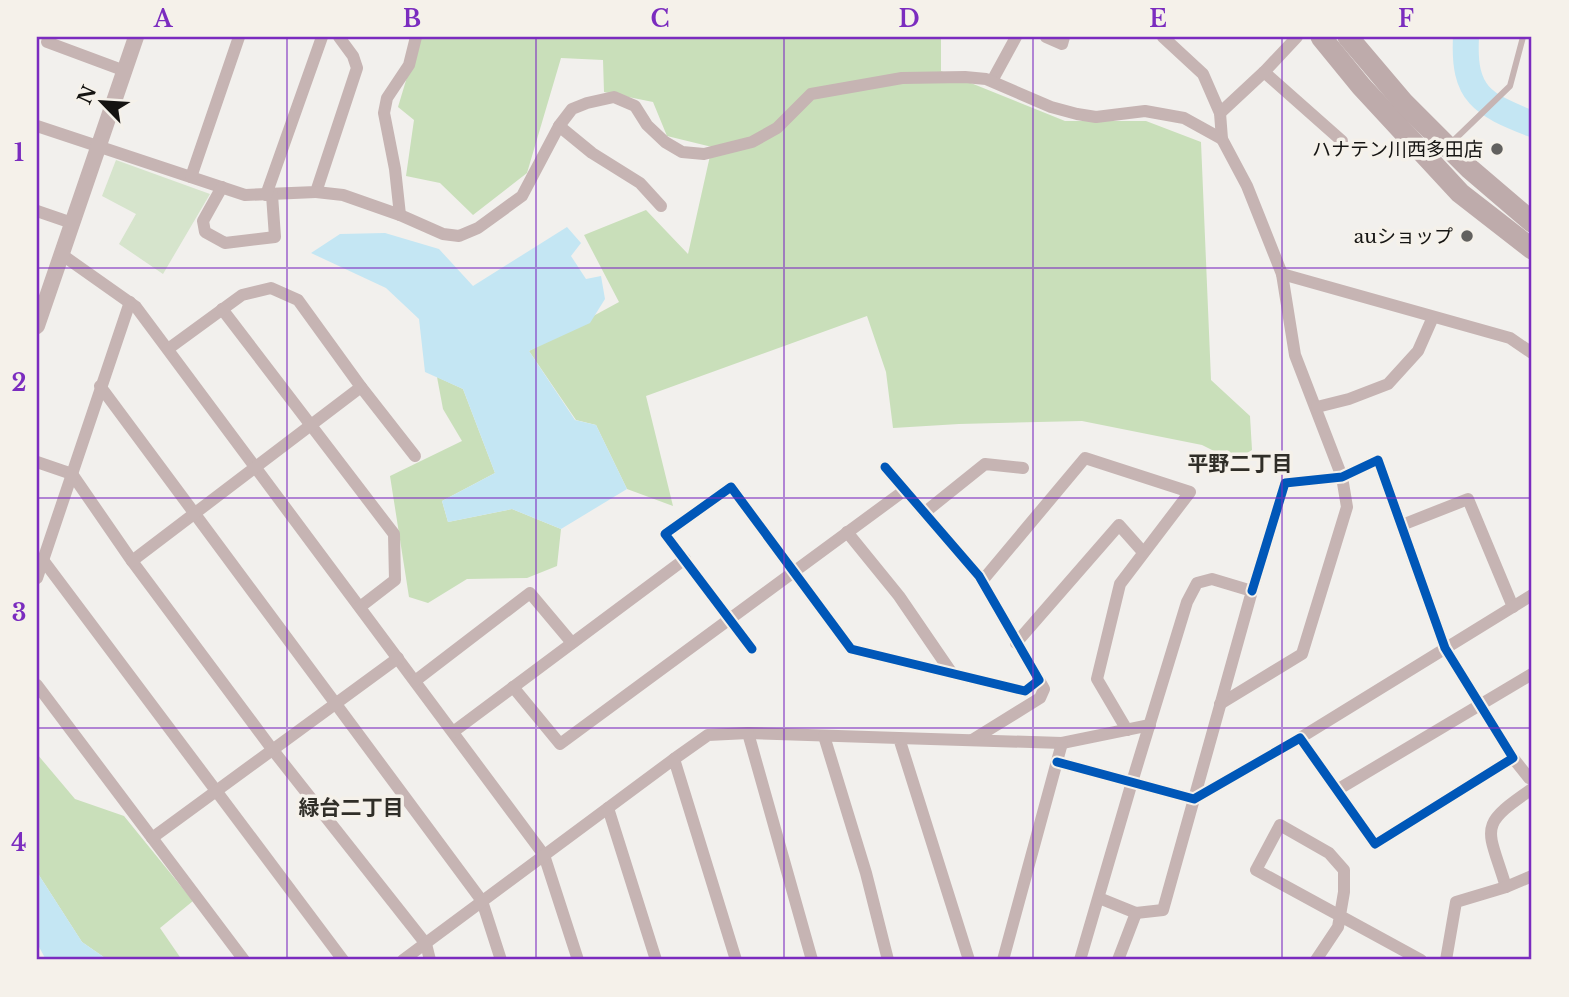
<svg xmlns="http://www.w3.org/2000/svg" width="1569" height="997" font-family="'Libre Baskerville','Noto Sans JP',serif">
<rect width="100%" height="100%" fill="#f2f0ed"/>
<path fill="#d6e4cc" d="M116,160L210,194L163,274L119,244L136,214L102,196Z"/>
<g fill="#c9dfba">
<path d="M419,37H941V71L1065,121H1146L1201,142L1211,380L1250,416L1252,450L1234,461L1202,445L1082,421L959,424L893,428L886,372L867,316L646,396L673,506L627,489L596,425L576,420L529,351L619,302L584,235L646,210L688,254L712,147L667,136L653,102L604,92L603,60L561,58L527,173L473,215L440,183L406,176L414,120L398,107Z"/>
<path d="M437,377L463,389L495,473L442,501L448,522L512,509L561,529L557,566L527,578L467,579L428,603L409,597L390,476L462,441L443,409Z"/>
<path d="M37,754L75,799L124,816L193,901L160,928L182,960H108L82,942L37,872Z"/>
</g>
<g fill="#c4e6f3">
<path d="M567,227L581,243L571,256L586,279L601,276L605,299L590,323L529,351L575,420L596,425L627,489L561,529L512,509L448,522L442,501L495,473L463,389L425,372L419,319L386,288L311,253L340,234L385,233L439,249L473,286Z"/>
<path d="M37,872L82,942L108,960H46L37,943Z"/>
</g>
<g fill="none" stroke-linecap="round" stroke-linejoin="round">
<path stroke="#c4e6f3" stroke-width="26" d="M1466,37C1463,95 1482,104 1532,124"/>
<path stroke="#c6b4b3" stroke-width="6" d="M1451,143L1510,86L1523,37"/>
<g stroke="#c6b4b3" stroke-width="12">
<path d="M49,37L47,42L125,71"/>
<path d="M1046,37L1062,44L1064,37"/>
<path d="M1163,37L1203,74L1220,113L1222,139L1247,186L1282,274L1295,355L1342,477L1347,507L1302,654L1220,704"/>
<path d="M1264,72L1342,141"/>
<path d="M992,81L1016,37"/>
<path d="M1220,113L1264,72L1297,37"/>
<path d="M37,126L245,195L316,192L357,68L353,56L339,37"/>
<path d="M559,126L572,109L587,103L614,97L635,106L647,125L665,142L682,152L704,154L752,142L777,128L811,94L902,78L965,77L986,79L1051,107L1077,114L1096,117L1145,111L1184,118L1222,139"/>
<path d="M191,177L239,37"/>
<path d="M222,187L203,221L205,232L225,243L275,237L272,195"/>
<path d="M316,192L343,195L400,215L443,234L459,236L478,228L522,196L559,126L592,153L640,183L661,206"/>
<path d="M266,195L322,37"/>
<path d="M37,211L72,223"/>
<path d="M400,215L395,169L384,113L387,98L409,65L416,37"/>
<path d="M61,254L136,307L544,855L578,960"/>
<path d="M1282,274L1510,338L1532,353"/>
<path d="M222,309L394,534L395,580L360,607"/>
<path d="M100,386L482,901L501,960"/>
<path d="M361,387L415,456"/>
<path d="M1317,407L1349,399L1388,384L1418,351L1433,317"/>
<path d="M37,462L72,474L132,561L272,749L426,944L430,960"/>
<path d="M924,513L985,464L1023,468"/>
<path d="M1402,525L1468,499L1513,607"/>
<path d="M847,532L899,596L951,672"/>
<path d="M43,560L343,960"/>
<path d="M132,561L361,387L298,300L271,288L242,295L168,349"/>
<path d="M37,578L130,302"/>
<path d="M982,581L1085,458L1190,492L1120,584L1097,679L1127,730"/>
<path d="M1016,643L1119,525L1143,552"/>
<path d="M752,649L665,534L731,487L851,649L1025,691L1039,680L979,576L885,467"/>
<path d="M415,681L530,593L572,643"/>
<path d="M37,685L244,960"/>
<path d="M513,687L560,744L905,490"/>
<path d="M453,732L685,559"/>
<path d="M748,733L899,738L969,960"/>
<path d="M824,736L866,873L888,960"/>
<path d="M899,738L1062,743L1150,725"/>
<path d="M1300,738L1532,595"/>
<path d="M972,740L1040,698L1044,689L1039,680"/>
<path d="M1513,758L1529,778L1532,779"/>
<path d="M674,759L708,735L748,733L812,960"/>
<path d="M1057,762L1194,799L1300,738L1375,844L1513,758L1445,648L1378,460L1342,477L1285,483L1252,591"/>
<path d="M1337,790L1532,674"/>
<path d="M608,808L656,960"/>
<path d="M152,838L398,658"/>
<path d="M1506,887C1488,827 1476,827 1532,789"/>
<path d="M403,960L674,759L736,960"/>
<path d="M1003,960L1062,743"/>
<path d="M1080,960L1132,782L1187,602L1197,583L1212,579L1252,591L1163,910L1136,913L1099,898"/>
<path d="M1118,960L1136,913"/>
<path d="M1316,960L1338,927L1344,892V870L1329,853L1280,825L1256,870L1421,960"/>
<path d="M1446,960L1456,902L1506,887L1532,876"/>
</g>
<path stroke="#c6b4b3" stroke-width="16" d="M37,326L136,37"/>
<g stroke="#beabab" stroke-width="21">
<path d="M1321,37L1361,86L1460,193L1532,249"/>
<path d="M1348,37L1404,103L1470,169L1532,222"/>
</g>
<defs>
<g id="cycleway">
<path d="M752,649L665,534L731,487L851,649L1025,691L1039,680L979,576L885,467"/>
<path d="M1057,762L1194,799L1300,738L1375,844L1513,758L1445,648L1378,460L1342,477L1285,483L1252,591"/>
</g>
</defs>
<use href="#cycleway" stroke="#f5f1ea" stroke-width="13"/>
<use href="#cycleway" stroke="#0057b8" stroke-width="9"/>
</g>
<path fill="none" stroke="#7b2cbf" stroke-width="2" stroke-opacity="0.55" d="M287,37V960M536,37V960M784,37V960M1033,37V960M1282,37V960M37,268H1532M37,498H1532M37,728H1532"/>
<g fill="#62615f" stroke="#f5f1ea" stroke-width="2.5">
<circle cx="1497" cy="149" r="7"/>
<circle cx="1467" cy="236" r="7"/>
</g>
<g text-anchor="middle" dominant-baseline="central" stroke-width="7" stroke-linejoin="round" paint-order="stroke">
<g font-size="19" fill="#151412" stroke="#f5f1ea" text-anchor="end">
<text x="1483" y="149">ハナテン川西多田店</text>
<text x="1453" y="236">auショップ</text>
</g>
<g font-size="21" font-weight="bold" fill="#302e28" stroke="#f5f1ea">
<text x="1240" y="464">平野二丁目</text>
<text x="351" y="808">緑台二丁目</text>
</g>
</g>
<rect width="1569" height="997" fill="none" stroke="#f5f1ea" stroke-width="77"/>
<g transform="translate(102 102) rotate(295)" stroke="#f5f1ea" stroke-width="5" paint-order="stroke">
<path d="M0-5L12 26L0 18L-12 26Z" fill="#151412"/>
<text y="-10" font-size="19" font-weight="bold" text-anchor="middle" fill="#151412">N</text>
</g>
<rect x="38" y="38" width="1492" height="920" fill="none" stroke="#7b2cbf" stroke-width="2.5"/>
<g font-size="23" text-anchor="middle" font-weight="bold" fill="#7b2cbf">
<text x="163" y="27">A</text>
<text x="412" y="27">B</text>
<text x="660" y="27">C</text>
<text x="909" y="27">D</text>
<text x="1158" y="27">E</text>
<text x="1406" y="27">F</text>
<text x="19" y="161">1</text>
<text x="19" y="391">2</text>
<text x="19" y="621">3</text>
<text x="19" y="851">4</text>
</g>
</svg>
